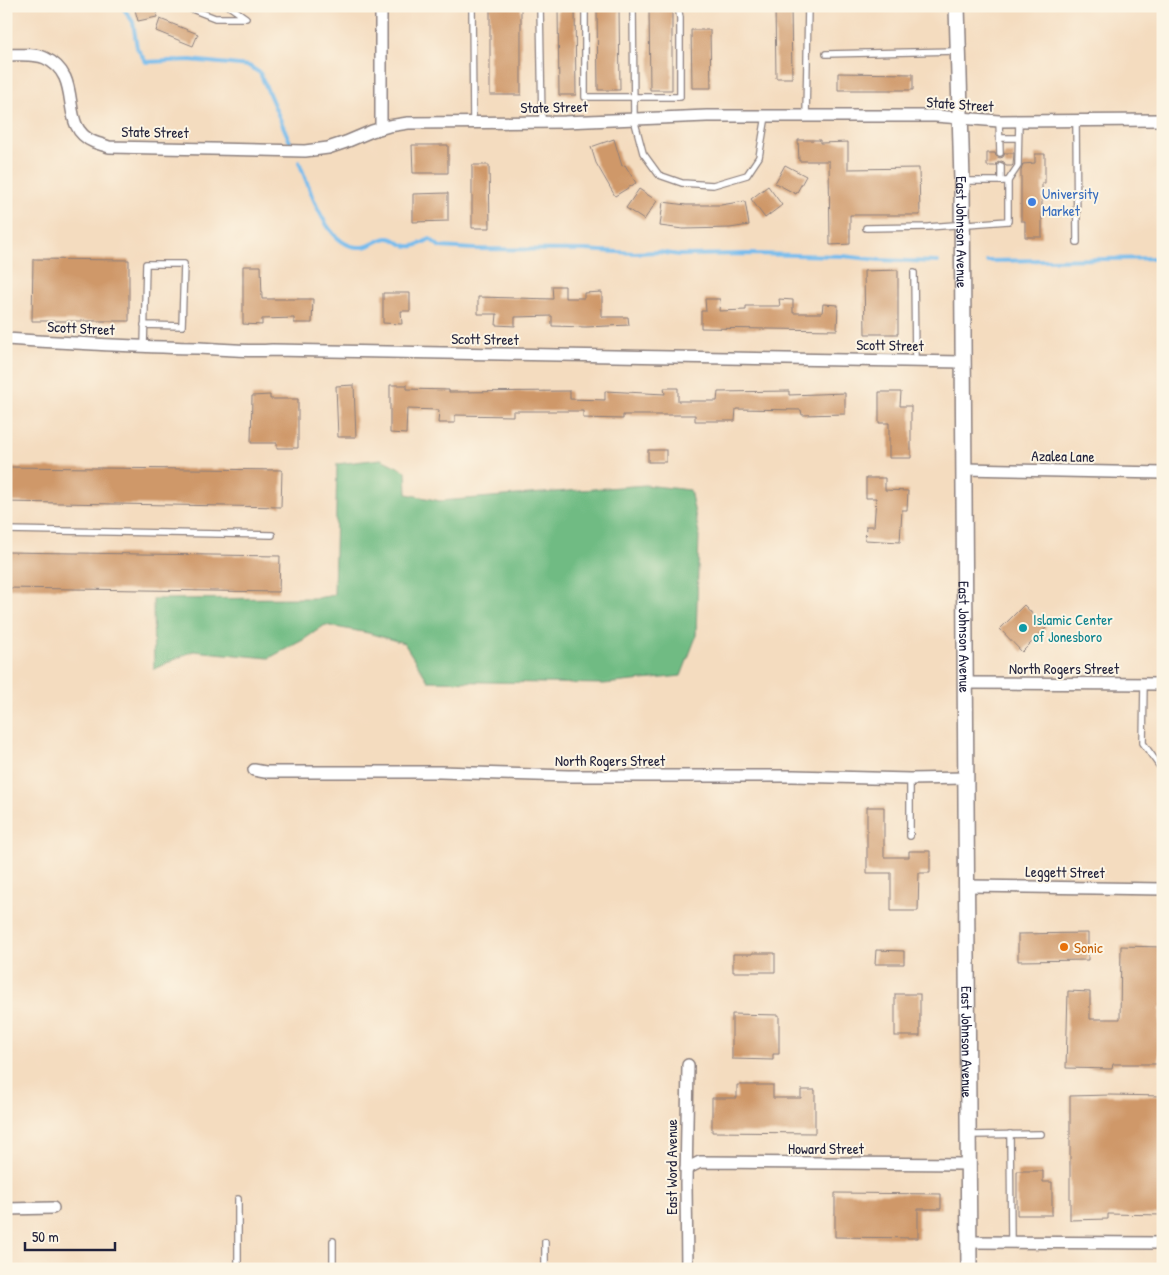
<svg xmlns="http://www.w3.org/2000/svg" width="1169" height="1275" font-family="'Patrick Hand',sans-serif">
<rect width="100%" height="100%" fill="#fcf5e5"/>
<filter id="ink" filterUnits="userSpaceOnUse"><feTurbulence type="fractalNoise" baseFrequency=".02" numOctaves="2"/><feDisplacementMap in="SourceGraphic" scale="10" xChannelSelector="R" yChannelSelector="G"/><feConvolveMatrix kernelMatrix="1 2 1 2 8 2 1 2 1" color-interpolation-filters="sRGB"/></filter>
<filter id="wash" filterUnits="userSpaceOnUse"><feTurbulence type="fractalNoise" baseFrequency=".0096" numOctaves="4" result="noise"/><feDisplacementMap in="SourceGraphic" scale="20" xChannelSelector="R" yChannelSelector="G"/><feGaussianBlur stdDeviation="1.12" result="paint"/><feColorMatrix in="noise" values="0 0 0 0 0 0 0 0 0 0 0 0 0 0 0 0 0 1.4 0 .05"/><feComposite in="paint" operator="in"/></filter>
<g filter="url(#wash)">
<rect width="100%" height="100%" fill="#f4dcbf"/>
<path fill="#70bb83" stroke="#496e5f" d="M381,459L406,471L407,494L440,501L645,485L690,490L699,533L696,637L681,676L604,684L428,681L404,643L368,633L325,625L303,640L269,658L193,651L154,669L153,599L317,598L334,595L337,464Z"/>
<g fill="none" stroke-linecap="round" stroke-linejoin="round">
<g stroke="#76bced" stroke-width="4">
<path d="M122,6L133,22L137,48L146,62L190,60L249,66L260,73L290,142"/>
<path d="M299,162C310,188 326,250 362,247C371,247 378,239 387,238C395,237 397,243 404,245C413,249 422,243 430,239L440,247L474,249L585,250L634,253L659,252L679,255L750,254L843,256L879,260L938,262"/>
<path d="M987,261L1163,258"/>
</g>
</g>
<g id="blocks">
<g fill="#cf9869">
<path d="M134,6H155L157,17L138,21Z"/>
<rect x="490" y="6" width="31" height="89"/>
<path d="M558,6H575L576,95H559Z"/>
<path d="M775,6H791L792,78H776Z"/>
<path d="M597,9H619L620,90H598Z"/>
<path d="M649,9H672V90H650Z"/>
<path d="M160,19L198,34L193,46L156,31Z"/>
<path d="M691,30H710L711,88H692Z"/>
<path d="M838,73L913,74V90H838Z"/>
<path d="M614,139L622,166L625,165L636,183L615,196L596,163L591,147Z"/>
<path d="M798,140H820V143L848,142V169L919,168L920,215H850V244L830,245L829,161H799Z"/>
<path d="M412,145H448V173H413Z"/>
<path d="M987,153H995L996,156L1000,158L1003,157L1005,153H1014L1013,165L1012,166H1006L1004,162L1001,161L997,163L996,166H987Z"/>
<path d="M1035,154H1045V183H1042V237H1025V221H1021V171L1023,164L1035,163Z"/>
<path d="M472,165H489L490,228H472Z"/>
<path d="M785,165L806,176L796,194L775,183Z"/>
<path d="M768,186L782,205L765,218L751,199Z"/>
<path d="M639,189L657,201L644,220L626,208Z"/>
<path d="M448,193V221L413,222V194Z"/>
<path d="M745,201L749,225L730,228L683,229L660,226L663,202L686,205H721Z"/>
<path d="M33,259L129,260V321H32Z"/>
<path d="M243,266H261L262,299H313L312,323H294V318L262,319V325L243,324Z"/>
<path d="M898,270V334H865L864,271Z"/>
<path d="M552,286H565V298H584V293L602,292V317H628L629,325L586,327L552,326V316L515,317V326L496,325L497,314H478V297L553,299Z"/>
<path d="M383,293H410V311H401L402,324L383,323Z"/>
<path d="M705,299H720L719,311L746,310V306H780L779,299L793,300V313H822L823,304L838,305L837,330L701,328V311H706Z"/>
<path d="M354,385L356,437H338L336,386Z"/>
<path d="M390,385H407V389L449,390V392L570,391V399L605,400V391L665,394L664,388H678V401H717L718,392L789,391V395L845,393V414L802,415L801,410L736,409L735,421H695V415H623V419L583,418V411H513V416L455,415V423H438L439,410L407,409L406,434L390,433Z"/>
<path d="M879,392H901L900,406H911V458H889V423H879Z"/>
<path d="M270,395V399H298V448H277V443H251L252,396Z"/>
<rect x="648" y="450" width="18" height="12"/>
<path d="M6,467L282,470L281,507L6,502Z"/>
<path d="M866,478H885V490L908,491L907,510H902L900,542L865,540L866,526H874L876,498H866Z"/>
<path d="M6,552L280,556L279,592L6,588Z"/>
<path d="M1024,605L1046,628L1022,652L1000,629Z"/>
<path d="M867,807H884V857H909V851H930V873H919L918,911H891V873H867Z"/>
<path d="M1088,933V960L1018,961V934Z"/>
<path d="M1121,946L1163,947V1007H1160L1159,1064H1113L1112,1069L1066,1068L1068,991L1090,992V1019H1120Z"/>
<path d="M876,950L904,951V964H875Z"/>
<path d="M752,953H775V972H733V954H752Z"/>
<rect x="895" y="994" width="25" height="42"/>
<path d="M732,1014L779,1015V1054H773V1060L732,1059Z"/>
<path d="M737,1085H773V1098H801V1090H815V1133L712,1132V1098H737Z"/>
<path d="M1110,1095L1163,1096V1215L1108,1214V1219L1070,1220V1096Z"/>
<path d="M1017,1171H1043V1182H1052V1215H1017Z"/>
<path d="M835,1193L941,1194V1209H918V1238L835,1237Z"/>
</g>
</g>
</g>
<g filter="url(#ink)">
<use href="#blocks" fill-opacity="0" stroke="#8b7f7d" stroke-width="1"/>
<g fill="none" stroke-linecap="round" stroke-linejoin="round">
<defs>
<g id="lane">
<path d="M184,6L215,18H246L229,6"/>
<path d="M472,6L473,123"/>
<path d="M540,6L542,123"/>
<path d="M587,6L585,12V97H680V18L678,6"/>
<path d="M633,6L634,119L643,153L659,175L682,183L713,185L747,175L759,157L766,116"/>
<path d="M826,54L956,51"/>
<path d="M806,116L808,6"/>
<path d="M999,121L1000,153"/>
<path d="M1076,121L1077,242"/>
<path d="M1000,138H1018"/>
<path d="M1001,166V181"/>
<path d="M1008,181L1018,166L1019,121"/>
<path d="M866,228L928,227L1008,221V181H964"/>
<path d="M914,273L915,361"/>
<path d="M144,347L146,264H184L182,326L144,325"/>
<path d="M6,530L272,535"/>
<path d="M1144,684L1143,743L1163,771"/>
<path d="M910,836V779"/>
<path d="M1010,1134L1011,1242"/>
<path d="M970,1135L1041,1134"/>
<path d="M545,1242V1269"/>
<path d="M238,1269V1199"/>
<path d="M333,1269V1241"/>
</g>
<g id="street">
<path d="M381,6V128"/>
<path d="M6,55C18,55 34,53 45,58C86,77 56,126 94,142C99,144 104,145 109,147L305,151L328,148L346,142L372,131L389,126L408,123L565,122L707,116H935L999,121L1163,120"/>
<path d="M6,339C70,343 134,347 199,348C223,349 248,352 272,350L963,362"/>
<path d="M964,469L1163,473"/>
<path d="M966,683L1163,684"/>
<path d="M254,770L265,772H440L568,776H793L910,779L966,778"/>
<path d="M967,886L1163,889"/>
<path d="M686,1169L700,1162L968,1164"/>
<path d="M6,1209L53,1208"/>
<path d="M969,1242L1163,1243"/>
<path d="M687,1269L686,1184L688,1065"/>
</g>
<g id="secondary">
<path id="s1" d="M957,6L962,181L969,1269"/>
</g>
</defs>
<use href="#lane" stroke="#8b7f7d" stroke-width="8"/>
<use href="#street" stroke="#8b7f7d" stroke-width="14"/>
<use href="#secondary" stroke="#8b7f7d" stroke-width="18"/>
<use href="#lane" stroke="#fff" stroke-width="5.5"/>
<use href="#street" stroke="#fff" stroke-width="11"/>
<use href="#secondary" stroke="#fff" stroke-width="15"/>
</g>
</g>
<circle fill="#3f7fe0" stroke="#fcf5e5" stroke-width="2" cx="1032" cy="202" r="5"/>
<circle fill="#0f9aa8" stroke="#fcf5e5" stroke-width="2" cx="1023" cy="628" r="5"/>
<circle fill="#e8710a" stroke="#fcf5e5" stroke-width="2" cx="1064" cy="947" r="5"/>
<g text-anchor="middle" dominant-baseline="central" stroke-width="4" stroke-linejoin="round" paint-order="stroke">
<g font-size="15" fill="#22223b" stroke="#fcf5e5">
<text transform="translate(960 104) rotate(4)">State Street</text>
<text transform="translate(554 107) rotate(-1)">State Street</text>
<text transform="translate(155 132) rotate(1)">State Street</text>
<text stroke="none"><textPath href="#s1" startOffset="226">East Johnson Avenue</textPath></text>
<text transform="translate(81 328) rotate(3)">Scott Street</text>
<text transform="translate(485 339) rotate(1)">Scott Street</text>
<text transform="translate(890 345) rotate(1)">Scott Street</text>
<text transform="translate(1063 456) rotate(1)">Azalea Lane</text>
<text stroke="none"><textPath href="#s1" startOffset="631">East Johnson Avenue</textPath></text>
<text x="1064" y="668">North Rogers Street</text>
<text x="610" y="760">North Rogers Street</text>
<text transform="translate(1065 872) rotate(1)">Leggett Street</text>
<text stroke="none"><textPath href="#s1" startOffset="1036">East Johnson Avenue</textPath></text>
<text x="826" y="1148">Howard Street</text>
<text transform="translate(671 1167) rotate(-90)">East Word Avenue</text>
</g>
<g font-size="15" fill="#366cbe" stroke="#fcf5e5" text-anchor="start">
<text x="1042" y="193">University<tspan x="1042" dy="17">Market</tspan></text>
</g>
<g font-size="15" fill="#0d838f" stroke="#fcf5e5" text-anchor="start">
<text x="1033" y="619">Islamic Center<tspan x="1033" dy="17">of Jonesboro</tspan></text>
</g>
<g font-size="15" fill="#c56008" stroke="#fcf5e5" text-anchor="start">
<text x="1074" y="947">Sonic</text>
</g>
</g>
<rect width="1169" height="1275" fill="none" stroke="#fcf5e5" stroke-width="25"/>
<path d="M25 1242v8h90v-8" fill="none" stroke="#22223b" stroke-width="2.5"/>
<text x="32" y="1242" font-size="15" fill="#22223b" stroke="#fcf5e5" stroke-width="4" paint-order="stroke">50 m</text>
</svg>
